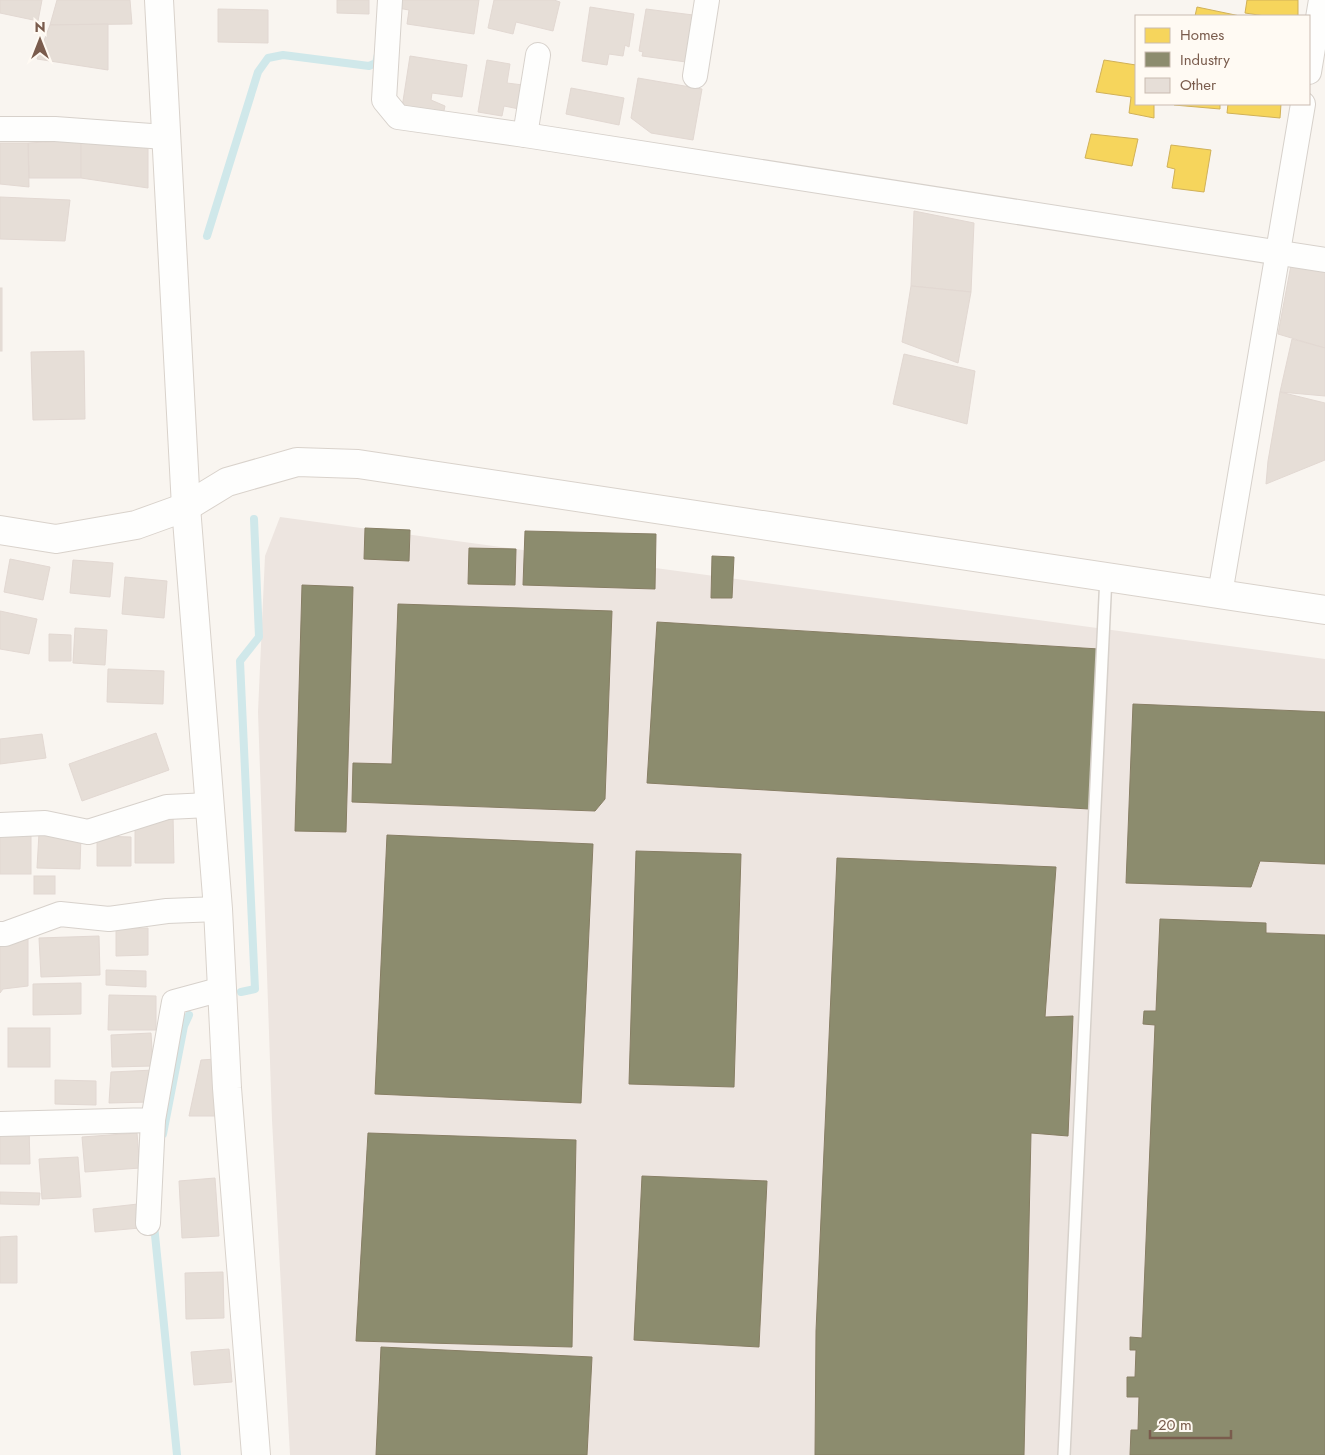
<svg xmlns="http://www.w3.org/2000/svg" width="1325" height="1455" font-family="Jost,sans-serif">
<rect width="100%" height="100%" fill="#f9f5f0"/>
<path fill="#ede5e0" d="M280,517L1325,659V1455H290L272,1120L258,712L265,556Z"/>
<g fill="#f6d55c" stroke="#d1b158">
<path d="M1247,0H1298V16H1265L1245,13Z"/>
<path d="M1197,7L1240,16H1195Z"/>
<path d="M1104,60L1136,65V104H1154V118L1129,113L1131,97L1096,92Z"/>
<path d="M1174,104H1220V109L1174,105Z"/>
<path d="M1228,104H1281L1280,118L1227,113Z"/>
<path d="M1091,134L1138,139L1132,166L1085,158Z"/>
<path d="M1171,145L1211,150L1204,192L1172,188L1175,169L1167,167Z"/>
</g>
<g fill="#8c8c6e" stroke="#877e64">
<path d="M365,528L410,530L409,561L364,559Z"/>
<path d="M525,531L656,534L655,589L523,585Z"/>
<path d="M469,548L516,549L515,585L468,584Z"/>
<path d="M712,556L734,557L732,598H711Z"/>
<path d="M302,585L353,587L346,832L295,831Z"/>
<path d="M398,604L612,611L605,799L595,811L352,802L353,763L392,764Z"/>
<path d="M657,622L1099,649L1089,809L647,783Z"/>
<path d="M1133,704L1325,712V864L1260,861L1251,887L1126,883Z"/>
<path d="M387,835L593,844L581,1103L375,1094Z"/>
<path d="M636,851L741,854L734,1087L629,1084Z"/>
<path d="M837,858L1056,867L1045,1017L1073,1016L1068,1136L1031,1133L1024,1455H815L816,1331Z"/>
<path d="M1160,919L1266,923V933L1325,935V1455H1130L1131,1430H1138L1139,1397H1127V1377H1135L1136,1350H1130V1337L1142,1338L1155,1025L1143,1024L1144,1011H1156Z"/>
<path d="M368,1133L576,1140L572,1347L356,1341Z"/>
<path d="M642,1176L767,1181L759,1347L634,1340Z"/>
<path d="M381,1347L592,1357L587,1455H376Z"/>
</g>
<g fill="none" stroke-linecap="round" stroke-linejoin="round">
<g stroke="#d0e8ea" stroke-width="8">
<path d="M207,236L258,72L268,58L283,55L369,66L376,63L378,54"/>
<path d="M241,992L255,989L240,661L259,637L254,519"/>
<path d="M163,1134L184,1026L189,1015"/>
<path d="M154,1225L177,1455"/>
</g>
</g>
<g fill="#e6ded7" stroke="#e2d8d2">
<path d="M0,0H42L38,21L0,13Z"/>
<path d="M57,0H130L132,24L50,25Z"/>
<path d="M337,0H369V14L337,13Z"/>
<path d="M392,0H479L474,34L407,24L409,10L392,7Z"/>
<path d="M494,0H554L560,2L553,31L516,22L513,34L488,28Z"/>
<path d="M590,7L634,14L629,47L625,45L623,56L609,54L607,65L582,61Z"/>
<path d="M218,9L268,10V43L218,42Z"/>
<path d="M646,9L693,15L686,62L642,56L643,52L639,51Z"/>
<path d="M108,24V70L37,59L50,25Z"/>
<path d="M410,56L467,65L462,97L432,93L431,100L445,106L442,120L401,114Z"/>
<path d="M487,60L510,64L507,83L523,85L519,109L504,106L502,116L478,112Z"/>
<path d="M638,78L702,89L693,140L651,133L631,118Z"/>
<path d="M571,88L624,98L619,125L566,114Z"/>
<path d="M81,140V178H29L28,143Z"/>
<path d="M81,140L148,145V188L81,178Z"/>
<path d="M0,143H28L29,187L0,184Z"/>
<path d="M0,197L70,200L65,241L0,239Z"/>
<path d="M914,211L974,223L971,292L911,286Z"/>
<path d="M1291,265L1325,269V348L1278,334Z"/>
<path d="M911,286L971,292L958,363L902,342Z"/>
<rect x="0" y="288" width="2" height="63"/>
<path d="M1292,339L1325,348V396L1280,392Z"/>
<path d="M84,351L85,419L33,420L31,352Z"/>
<path d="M904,354L975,371L967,424L893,404Z"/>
<path d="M1280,392L1325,403V460L1266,484L1268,461Z"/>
<path d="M10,559L50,567L43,600L4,592Z"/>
<path d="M73,560L113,563L110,597L70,593Z"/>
<path d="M125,577L167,581L164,618L122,614Z"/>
<path d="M0,611L37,619L29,654L0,649Z"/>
<path d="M75,628L107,630L105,665L73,663Z"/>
<path d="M49,634L71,635V661H49Z"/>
<path d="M108,669L164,671L163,704L107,702Z"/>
<path d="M156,733L169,770L82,801L69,764Z"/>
<path d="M42,734L46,758L0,764V739Z"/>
<path d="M173,815L174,863H135V820Z"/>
<rect x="0" y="830" width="31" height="44"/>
<path d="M39,833L81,835L80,869L37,868Z"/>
<path d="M97,836L131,837V866H97Z"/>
<rect x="34" y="876" width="21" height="18"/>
<path d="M116,928H148V955L116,956Z"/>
<path d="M28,934V986L3,989L0,993V936Z"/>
<path d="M99,936L100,975L41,977L39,938Z"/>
<path d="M106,970L146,971V987L106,985Z"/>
<path d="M81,983V1014L33,1015V984Z"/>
<path d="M109,995L156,996V1030H108Z"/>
<rect x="8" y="1028" width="42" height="39"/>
<path d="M151,1033L153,1066L112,1067L111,1035Z"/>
<path d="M216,1059L215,1116H189L201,1060Z"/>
<path d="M154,1070L151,1102L109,1103L111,1072Z"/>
<path d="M55,1080L96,1081V1105L55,1104Z"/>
<path d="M29,1127L30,1164H0V1128Z"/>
<path d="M137,1133L140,1168L85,1172L82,1137Z"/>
<path d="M78,1157L81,1197L42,1199L39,1159Z"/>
<path d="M215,1178L219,1236L182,1238L179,1181Z"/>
<path d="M0,1192L40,1193L39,1205L0,1204Z"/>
<path d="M138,1204L140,1228L95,1232L93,1209Z"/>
<path d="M17,1236V1283H0V1237Z"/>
<path d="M223,1272L224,1318L186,1319L185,1273Z"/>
<path d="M229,1349L232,1382L194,1385L191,1352Z"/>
</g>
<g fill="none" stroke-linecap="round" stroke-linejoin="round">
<defs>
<path id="lane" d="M1064,1455L1106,576"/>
<g id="street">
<path d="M390,0L384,100L398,117L525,135L1325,260"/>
<path d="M1309,72L1321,0"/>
<path d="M695,76L707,0"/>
<path d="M0,129H55L165,137"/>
<path d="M525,135L538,55"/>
<path d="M1220,594L1303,104"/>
<path d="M0,825L45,823L88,832L167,807L209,805"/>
<path d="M0,934H5L60,914L109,919L167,911L218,909"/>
<path d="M0,1124L153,1120L174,1002L222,989"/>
<path d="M148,1223L153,1120"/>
</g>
<g id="secondary">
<path d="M159,0L186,507L218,909L227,1088L256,1455"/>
<path d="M0,530L56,539L136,525L186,507L227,482L297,462L358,464L1325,610"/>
</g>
</defs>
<use href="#lane" stroke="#d7d1cb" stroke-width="14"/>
<use href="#street" stroke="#d7d1cb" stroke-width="26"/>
<use href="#secondary" stroke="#d9d2cb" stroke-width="30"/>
<use href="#lane" stroke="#fefefd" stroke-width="11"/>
<use href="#street" stroke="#fefefd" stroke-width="24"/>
<use href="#secondary" stroke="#fefefd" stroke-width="28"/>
</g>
<rect x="1135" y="15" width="175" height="90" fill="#fffaf3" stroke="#cabbb1"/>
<rect x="1145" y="28" width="25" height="15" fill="#f6d55c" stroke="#cabbb1"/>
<text x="1180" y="40" font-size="15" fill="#7a5c4d">Homes</text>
<rect x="1145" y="52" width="25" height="15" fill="#8c8c6e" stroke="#cabbb1"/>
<text x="1180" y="65" font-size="15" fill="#7a5c4d">Industry</text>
<rect x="1145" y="78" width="25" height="15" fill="#e6ded7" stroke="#cabbb1"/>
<text x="1180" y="90" font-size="15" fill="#7a5c4d">Other</text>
<g transform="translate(40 40)" stroke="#fffaf3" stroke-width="4" paint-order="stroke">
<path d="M0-4L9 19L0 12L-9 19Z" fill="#7a5c4d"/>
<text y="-8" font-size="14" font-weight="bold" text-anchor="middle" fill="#7a5c4d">N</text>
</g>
<path d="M1150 1430v8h81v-8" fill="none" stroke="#7a5c4d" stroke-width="2.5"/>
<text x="1158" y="1430" font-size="15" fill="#7a5c4d" stroke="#fffaf3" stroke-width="4" paint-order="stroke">20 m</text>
</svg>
